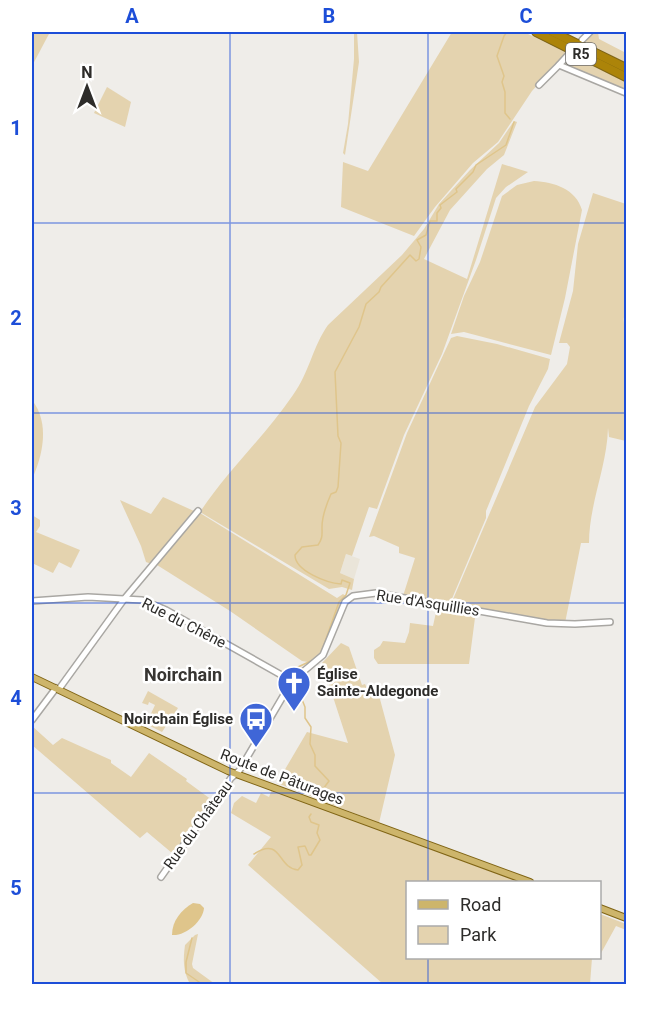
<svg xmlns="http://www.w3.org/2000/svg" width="658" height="1016" font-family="Roboto,sans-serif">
<rect width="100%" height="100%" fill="#efede9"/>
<path fill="#eae5d9" d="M346,554L360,559L354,579L340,573Z"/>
<g fill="#e4d3af">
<path d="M32,32H50L32,66Z"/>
<path d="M354,32H357L359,62L345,155L343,153L348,124L354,59Z"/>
<path d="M452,32H524L567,53L532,91L498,142L473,163L435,207L414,236L341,207L343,162L368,171Z"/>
<path d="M593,32H598L599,39L626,53V63L584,41Z"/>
<path d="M570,55L626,82V90L565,65L564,63Z"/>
<path d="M107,87L131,102L125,127L94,113Z"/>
<path d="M514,121L517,122L504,155L487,169L450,210L424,259L467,279L502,164L528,172L506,187L496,198L476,260L442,354L404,435L377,509L369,507L352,556L346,554L340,573L354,579L352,590L342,587L329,589L200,512C228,470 265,436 293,395C309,373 313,346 328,325L402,255L424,229L439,204L470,170L499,143Z"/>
<path d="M534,181C554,182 576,189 582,210L565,298L551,355L464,332L451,334L464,296L480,262L502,196L517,185Z"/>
<path d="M593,193L626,204V305L623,323L626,311V441L609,437L608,428C607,467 589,504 589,543H581L565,623L451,604L535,407L567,364L570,347L567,343H559L573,291L578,244Z"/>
<path d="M457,336L497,344L550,359L548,369L529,406L486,511V518L451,601L447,603L403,596L415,558L399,553V547L374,536L369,537L407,433L451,338Z"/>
<path d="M32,400C50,423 43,455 32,479Z"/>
<path d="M163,497L194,511L154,565L146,562L141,546L120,500L151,514Z"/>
<path d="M200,513L337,598L343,594L347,597L342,604L326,648L314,663L302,661L230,611L157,565Z"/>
<path d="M32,515L40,520V526L36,532L80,550L71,568L59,562L53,573L32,563Z"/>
<path d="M438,603L476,610L469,664H378L374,658V650L380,646L383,641L405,643L409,632L410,623L433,626Z"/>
<path d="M341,643L349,647L362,685L365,684L368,690L377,688L395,755L379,823L277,783L307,732L348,743L322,663Z"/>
<path d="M148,691L178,708L162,732L148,725L150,721L148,720L155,705L149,702L148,705L142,703Z"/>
<path d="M32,726L53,745L62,738L111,760V763L131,777L149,753L187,779L186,781L212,800L180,846L172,853L147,832L140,838L32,745Z"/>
<path d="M273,787L530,882H408V958H592L590,984H383L248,865L271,837L231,813L234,803L242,796L256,803L261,793L269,797Z"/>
<path d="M600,914L626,924V930L616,926L600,955Z"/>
<path d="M198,934L192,964L193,968L215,984H190C183,971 183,960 185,945L195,935Z"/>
</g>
<path fill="#dfc58b" d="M193,903L200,904L204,908C203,921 186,936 172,935C172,921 181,910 193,903Z"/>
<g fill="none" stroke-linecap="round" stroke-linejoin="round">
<g stroke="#dfc58b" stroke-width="1.5">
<path d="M507,32L504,36L497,56L504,76L502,82L505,92V113L510,119"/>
<path d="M321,653L339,602L346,595L350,583L342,580L341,584C327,583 295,571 295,555L302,547L318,545C323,538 322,534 322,527C322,516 327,503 331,494L336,492L338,487L341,443L338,436L335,372L359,327L366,304L379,292L381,287L410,255L416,261L419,259L421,247L417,240L426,235L430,221H437V213L441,208L440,205L457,192L456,189L473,172L476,165L506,145L514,122"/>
<path d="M294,672L298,667L315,659"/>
<path d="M297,687L305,707V718L311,727L310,744L315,755V766L329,781L317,797"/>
<path d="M254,854C282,836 277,868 298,870L302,865L298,847L305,846L309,855H311L320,840L317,833L319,825L311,822L309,817L311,814"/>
<path d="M192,938L186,962V973L202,984"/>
</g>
<defs>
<g id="minor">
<path d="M582,40L590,32"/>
<path d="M559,65L569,54"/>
<path d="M539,85L559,65L626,93"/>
<path d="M32,601L88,597L142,600L166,610L292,681"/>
<path d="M59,689L125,598L198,511"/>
<path d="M32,720L56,688"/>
<path d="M161,877L231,778L239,771L292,681L323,655L345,602L353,596L376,593L547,623L575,624L610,622"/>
</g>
<g id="major">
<path d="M32,677L228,771L530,882"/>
<path d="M600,908L626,918"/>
</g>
<g id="highway">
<path d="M536,32L626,77"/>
<path d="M553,32L626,68"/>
</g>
</defs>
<use href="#minor" stroke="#a9a7a3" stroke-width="8"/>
<use href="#major" stroke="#806515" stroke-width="8"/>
<use href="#highway" stroke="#806515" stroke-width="10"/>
<use href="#minor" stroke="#fff" stroke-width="5"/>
<use href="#major" stroke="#cdb56b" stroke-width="6"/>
<use href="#highway" stroke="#ac8409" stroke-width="8"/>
</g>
<path fill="none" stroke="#1d4ed8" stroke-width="1.5" stroke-opacity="0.55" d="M230,32V984M428,32V882M32,223H626M32,413H626M32,603H626M32,793H626M428,958V984"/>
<defs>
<symbol id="church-pin" viewBox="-11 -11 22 30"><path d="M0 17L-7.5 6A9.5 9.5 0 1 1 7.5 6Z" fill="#3f66d7" stroke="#fff"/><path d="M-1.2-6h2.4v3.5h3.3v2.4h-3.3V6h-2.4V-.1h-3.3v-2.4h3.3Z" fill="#fff"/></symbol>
<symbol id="bus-pin" viewBox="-11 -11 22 30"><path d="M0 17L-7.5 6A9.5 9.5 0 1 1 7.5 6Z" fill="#3f66d7" stroke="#fff"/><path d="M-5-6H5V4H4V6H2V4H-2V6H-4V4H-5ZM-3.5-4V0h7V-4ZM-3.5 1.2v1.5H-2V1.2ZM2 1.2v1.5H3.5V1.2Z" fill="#fff"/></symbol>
</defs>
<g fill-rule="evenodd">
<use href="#church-pin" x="275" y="664" width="38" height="52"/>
<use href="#bus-pin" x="237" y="700" width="38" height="52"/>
</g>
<g text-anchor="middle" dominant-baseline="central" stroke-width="5" stroke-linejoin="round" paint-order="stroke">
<rect fill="#fff" stroke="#6c6b6a" stroke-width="1.5" x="566" y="43" width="30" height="22" rx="4.5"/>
<g font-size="14" font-weight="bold" fill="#2d2c2a">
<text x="581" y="54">R5</text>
</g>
<g font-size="15" fill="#2d2c2a" stroke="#fff">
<text transform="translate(428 603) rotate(9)">Rue d'Asquillies</text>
<text transform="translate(184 623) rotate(27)">Rue du Chêne</text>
<text transform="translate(282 777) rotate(21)">Route de Pâturages</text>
<text transform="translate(198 825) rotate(-54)">Rue du Château</text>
</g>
<g font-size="15" font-weight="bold" fill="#2d2c2a" stroke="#fff" text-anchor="start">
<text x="317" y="674">Église<tspan x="317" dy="17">Sainte-Aldegonde</tspan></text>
<text x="233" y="719" text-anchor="end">Noirchain Église</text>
</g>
<g font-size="18" font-weight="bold" fill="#373532" stroke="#fff">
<text x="183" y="674">Noirchain</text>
</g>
</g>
<rect width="658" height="1016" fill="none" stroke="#ffffff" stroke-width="66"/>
<rect x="406" y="881" width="195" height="78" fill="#ffffff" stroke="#ababaa" stroke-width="1.5"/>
<rect x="418" y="900" width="30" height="9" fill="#cdb56b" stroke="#ababaa" stroke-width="1.5"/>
<text x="460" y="911" font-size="18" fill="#2d2c2a">Road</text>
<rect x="418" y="926" width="30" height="18" fill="#e4d3af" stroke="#ababaa" stroke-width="1.5"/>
<text x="460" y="941" font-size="18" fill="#2d2c2a">Park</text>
<g transform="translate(87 87)" stroke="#ffffff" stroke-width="4.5" paint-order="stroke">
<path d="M0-4.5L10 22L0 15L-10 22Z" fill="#2d2c2a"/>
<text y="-9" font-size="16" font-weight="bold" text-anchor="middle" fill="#2d2c2a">N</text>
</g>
<rect x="33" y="33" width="592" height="950" fill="none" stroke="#1d4ed8" stroke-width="2"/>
<g font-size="20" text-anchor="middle" font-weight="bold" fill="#1d4ed8">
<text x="132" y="23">A</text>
<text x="329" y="23">B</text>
<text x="526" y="23">C</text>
<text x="16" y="135">1</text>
<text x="16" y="325">2</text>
<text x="16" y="515">3</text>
<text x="16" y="705">4</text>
<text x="16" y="895">5</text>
</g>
</svg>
